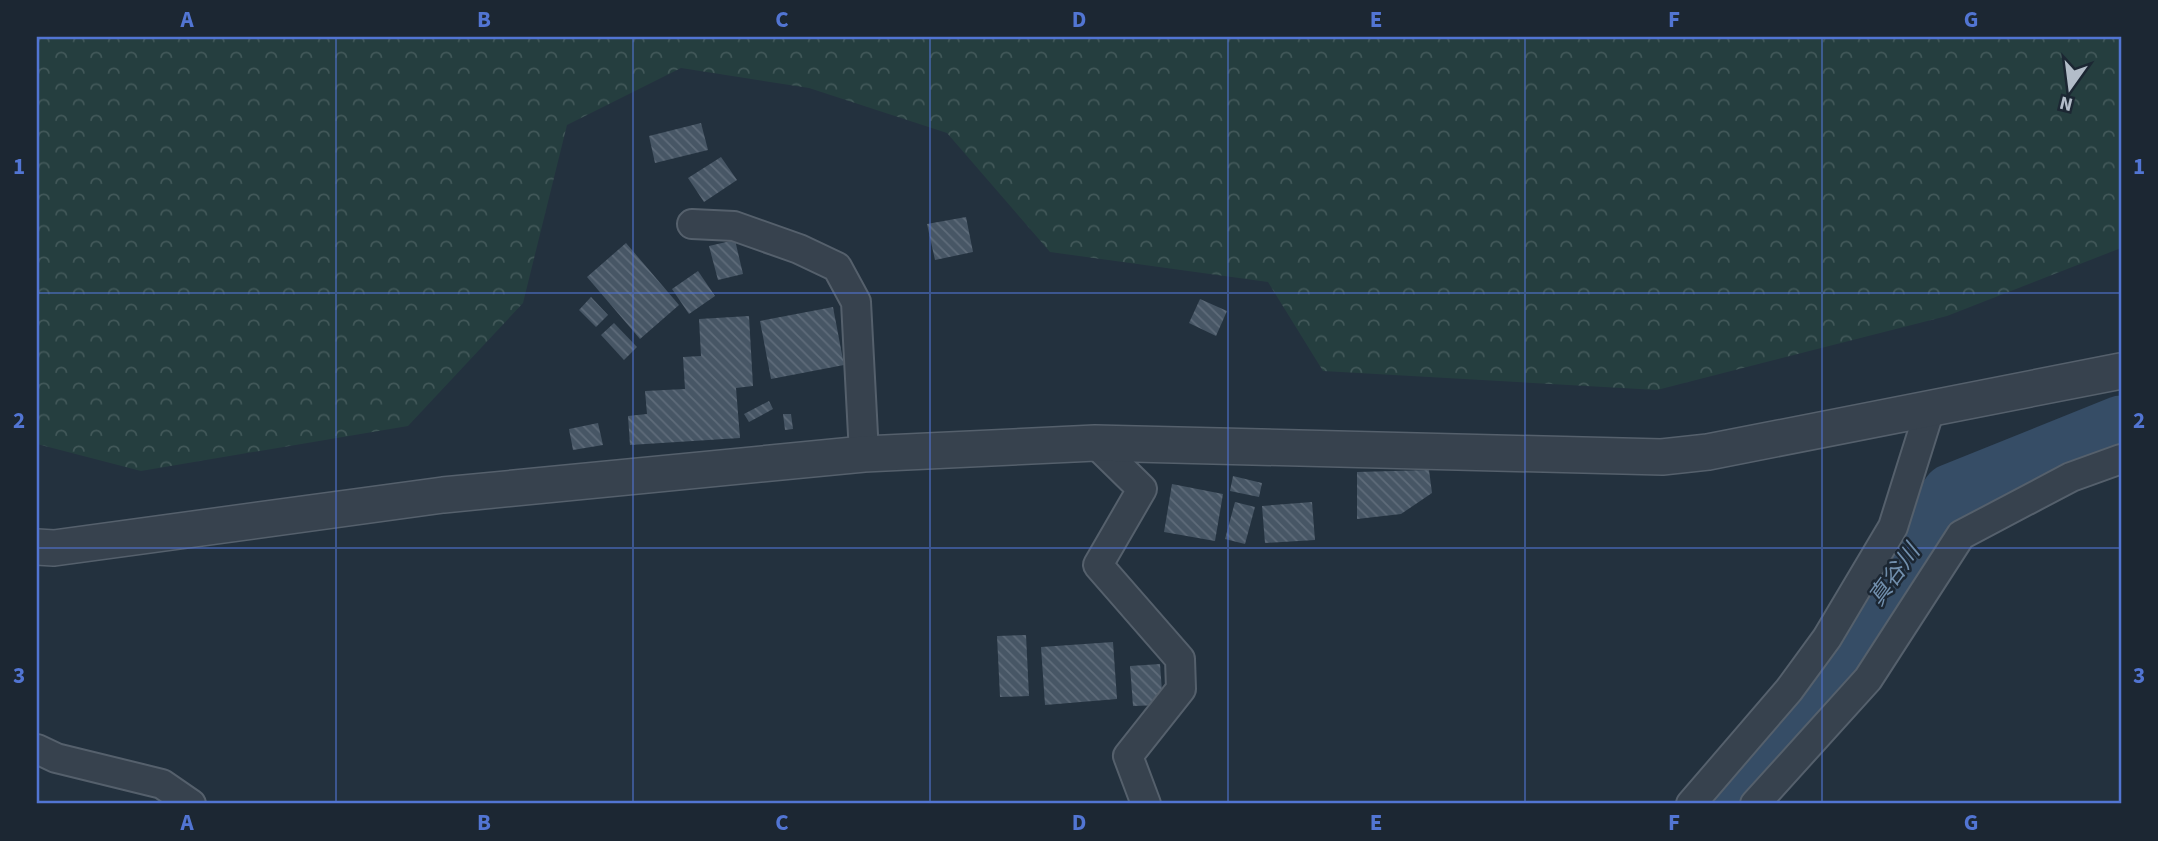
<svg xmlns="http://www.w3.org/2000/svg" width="2158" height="841" font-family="'Source Sans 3','Noto Sans JP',sans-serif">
<defs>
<pattern id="forest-crowns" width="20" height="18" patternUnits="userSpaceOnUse" patternTransform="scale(1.75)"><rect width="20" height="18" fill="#253e3f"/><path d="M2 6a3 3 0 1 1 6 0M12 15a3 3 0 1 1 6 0" fill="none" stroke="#425859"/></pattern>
<pattern id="building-back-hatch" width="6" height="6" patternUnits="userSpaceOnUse" patternTransform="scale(1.75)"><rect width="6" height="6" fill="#475665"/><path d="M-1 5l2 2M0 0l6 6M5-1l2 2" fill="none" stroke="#5f6c7a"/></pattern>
</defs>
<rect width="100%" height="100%" fill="#23313e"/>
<path fill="url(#forest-crowns)" d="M37,37H2121V248L1947,316L1657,390L1323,371L1268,282L1050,252L947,133L809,88L681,68L567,125L523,303L408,426L141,471L37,444Z"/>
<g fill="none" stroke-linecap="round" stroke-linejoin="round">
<path stroke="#364d66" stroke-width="61" d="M1728,804L1824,677L1865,613L1952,494L2121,426"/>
</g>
<g fill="url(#building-back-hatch)">
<path d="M701,123L708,150L655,163L649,136Z"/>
<path d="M721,157L737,180L704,202L688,178Z"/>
<path d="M966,217L973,252L935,260L927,224Z"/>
<path d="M735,240L743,274L718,280L709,246Z"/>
<path d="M626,243L679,305L640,339L587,277Z"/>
<path d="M698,271L715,296L689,314L672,289Z"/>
<path d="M591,297L608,315L596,327L579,310Z"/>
<path d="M1200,299L1227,311L1216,336L1189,323Z"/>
<path d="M833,307L844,365L771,379L760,321Z"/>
<path d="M749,316L753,386L736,388L740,438L630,445L628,416L647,414L645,391L685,389L683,357L701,356L699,319Z"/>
<path d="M614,323L637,347L624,360L601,335Z"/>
<path d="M769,401L773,409L749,422L744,414Z"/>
<path d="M783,414H791L793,429L785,430Z"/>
<path d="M598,423L603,445L573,450L569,429Z"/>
<path d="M1429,470L1432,493L1401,514L1357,519V472Z"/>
<path d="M1233,476L1262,483L1259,497L1230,491Z"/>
<path d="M1172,484L1223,494L1215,541L1164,532Z"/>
<path d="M1235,502L1255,507L1245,544L1225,539Z"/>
<path d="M1312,502L1315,540L1265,543L1262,506Z"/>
<path d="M1026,635L1029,696L1000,697L997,636Z"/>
<path d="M1113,642L1117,699L1045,705L1041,647Z"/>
<path d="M1160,664L1163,705L1133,706L1130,666Z"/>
</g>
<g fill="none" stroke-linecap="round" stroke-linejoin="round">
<defs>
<g id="minor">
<path d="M692,224L734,226L799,249L837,267L856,302L864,454"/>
<path d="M1095,443L1142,489L1098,565L1180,659L1181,689L1128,756L1146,804"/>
<path d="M37,749L56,758L162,784L191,804"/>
<path d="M1691,804L1789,690L1827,638L1893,527L1930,409"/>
<path d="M1755,804L1868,679L1961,535L2071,477L2121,459"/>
</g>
<path id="tertiary" d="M37,547L54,548L443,495L864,454L1095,443L1662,457L1708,452L2121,371"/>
</defs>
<use href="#minor" stroke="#55606c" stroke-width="32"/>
<use href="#tertiary" stroke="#55606c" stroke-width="38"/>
<use href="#minor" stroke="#37424e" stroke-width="28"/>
<use href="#tertiary" stroke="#37424e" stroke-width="35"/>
</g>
<path fill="none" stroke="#5275d3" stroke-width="2" stroke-opacity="0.55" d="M336,37V804M633,37V804M930,37V804M1228,37V804M1525,37V804M1822,37V804M37,293H2121M37,548H2121"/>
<g text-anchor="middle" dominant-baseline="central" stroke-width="5" stroke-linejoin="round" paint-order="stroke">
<g font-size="23" font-style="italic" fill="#7290ae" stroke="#1c2733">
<text transform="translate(1894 575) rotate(-54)">真谷川</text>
</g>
</g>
<rect width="2158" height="841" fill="none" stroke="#1c2733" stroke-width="77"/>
<g transform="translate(2070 88) rotate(194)" stroke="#1c2733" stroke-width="5" paint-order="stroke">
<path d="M0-5L12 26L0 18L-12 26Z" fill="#b3bdc9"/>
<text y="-10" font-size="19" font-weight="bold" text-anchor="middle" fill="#b3bdc9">N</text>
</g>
<rect x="38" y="38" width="2082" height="764" fill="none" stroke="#5275d3" stroke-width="2.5"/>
<g font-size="23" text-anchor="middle" font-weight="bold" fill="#5275d3">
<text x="187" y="27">A</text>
<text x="484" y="27">B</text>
<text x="782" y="27">C</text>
<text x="1079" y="27">D</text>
<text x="1376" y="27">E</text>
<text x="1674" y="27">F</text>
<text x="1971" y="27">G</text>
<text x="19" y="174">1</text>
<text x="2139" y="174">1</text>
<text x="19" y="428">2</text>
<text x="2139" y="428">2</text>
<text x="19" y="683">3</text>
<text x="2139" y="683">3</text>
<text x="187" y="830">A</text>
<text x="484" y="830">B</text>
<text x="782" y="830">C</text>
<text x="1079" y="830">D</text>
<text x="1376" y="830">E</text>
<text x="1674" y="830">F</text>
<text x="1971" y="830">G</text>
</g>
</svg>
